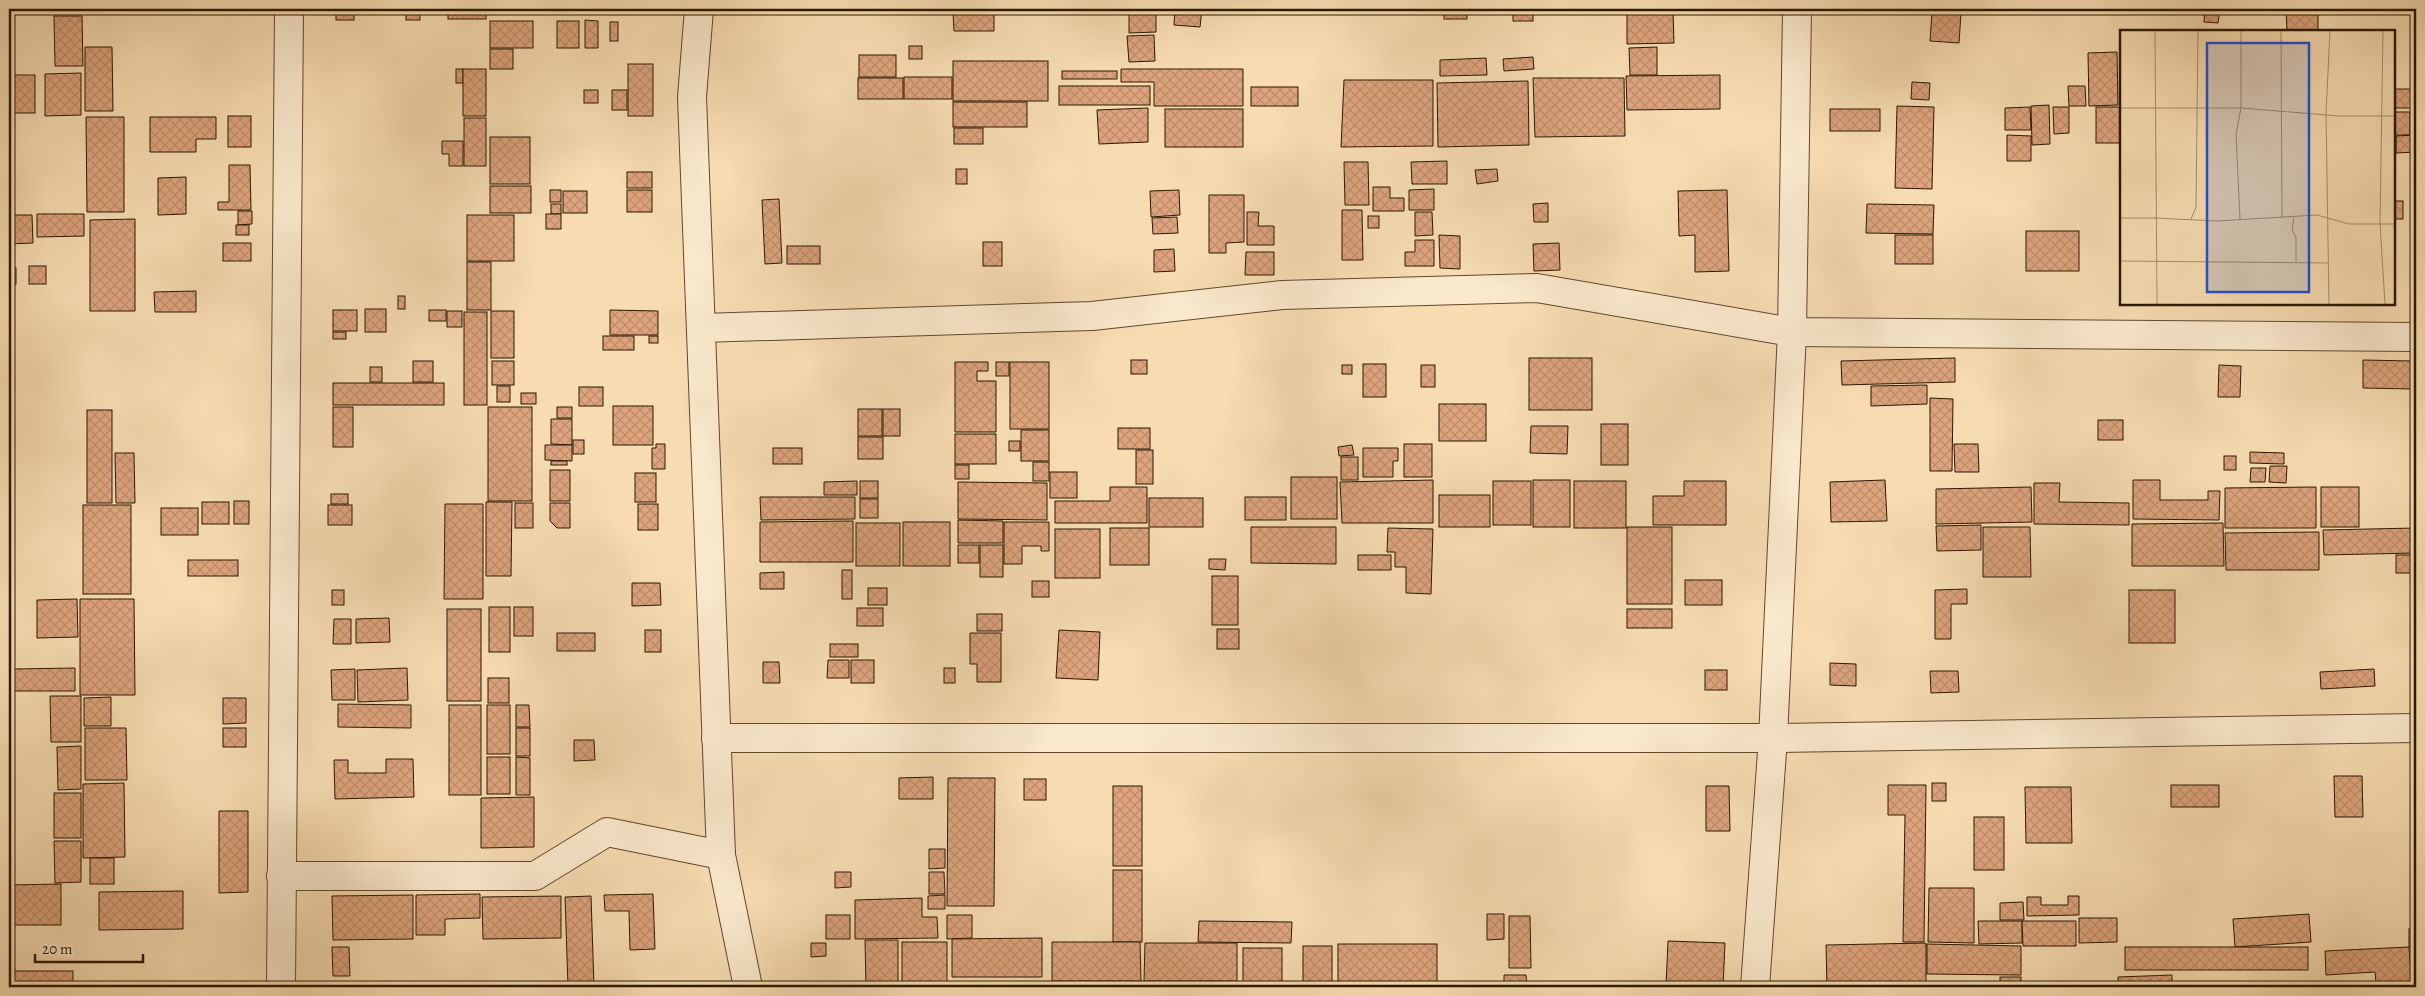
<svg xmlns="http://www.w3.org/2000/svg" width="2425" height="996" font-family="Alegreya,serif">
<defs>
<pattern id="building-cross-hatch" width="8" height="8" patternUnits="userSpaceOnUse" patternTransform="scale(1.25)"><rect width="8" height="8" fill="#dda47d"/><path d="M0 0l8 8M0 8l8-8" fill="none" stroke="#be8c6a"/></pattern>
</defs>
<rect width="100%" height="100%" fill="#f7dcb1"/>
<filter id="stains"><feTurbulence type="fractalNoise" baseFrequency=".004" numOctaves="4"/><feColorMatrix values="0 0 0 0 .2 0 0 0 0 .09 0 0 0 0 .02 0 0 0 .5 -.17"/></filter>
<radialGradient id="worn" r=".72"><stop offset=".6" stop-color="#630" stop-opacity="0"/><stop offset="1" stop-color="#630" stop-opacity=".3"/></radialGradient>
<g fill="url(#building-cross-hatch)" stroke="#2c1800">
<rect x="50" y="9" width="33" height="4"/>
<rect x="336" y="9" width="18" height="11"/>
<rect x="406" y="9" width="14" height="11"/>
<rect x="448" y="9" width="38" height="10"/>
<rect x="490" y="9" width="48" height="1"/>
<rect x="954" y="9" width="40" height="3"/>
<path d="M1129,9H1156V32L1129,33Z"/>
<path d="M1175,9H1202L1200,27L1174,25Z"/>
<rect x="1444" y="9" width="23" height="10"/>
<rect x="1513" y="9" width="20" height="12"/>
<path d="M1627,9H1659V10L1627,11Z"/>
<rect x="2108" y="9" width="18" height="3"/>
<path d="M2205,9H2220L2218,23L2204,22Z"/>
<path d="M2286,9H2318V31H2287Z"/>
<path d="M1932,11L1961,13L1959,43L1930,41Z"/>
<path d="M1627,12H1673L1674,43L1627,44Z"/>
<path d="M953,13H994V31H954Z"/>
<path d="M54,16H82L83,66H55Z"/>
<path d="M585,20L598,21V48H585Z"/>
<rect x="490" y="21" width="43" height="27"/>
<rect x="557" y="21" width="22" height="27"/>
<rect x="610" y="22" width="8" height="19"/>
<path d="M1154,35L1155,61L1129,62L1127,36Z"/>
<rect x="909" y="46" width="13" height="13"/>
<path d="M85,47H112L113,111H85Z"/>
<path d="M1657,47V75H1630L1629,48Z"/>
<rect x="490" y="49" width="23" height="20"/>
<path d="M2117,52L2118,105L2089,106L2088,53Z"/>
<rect x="859" y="55" width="37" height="22"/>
<path d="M1533,57L1534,69L1504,71L1503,59Z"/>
<path d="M1486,58L1487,75L1440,76V60Z"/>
<rect x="953" y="61" width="95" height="40"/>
<rect x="628" y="64" width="25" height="52"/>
<rect x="456" y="69" width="7" height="14"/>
<rect x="463" y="69" width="23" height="47"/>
<path d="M1121,69H1243V106H1154V82H1121Z"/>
<rect x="1062" y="71" width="55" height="8"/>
<path d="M81,73V115L45,116V74Z"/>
<rect x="9" y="75" width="26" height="38"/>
<path d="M1720,75V109L1627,110L1626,76Z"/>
<rect x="904" y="77" width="48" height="22"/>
<rect x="858" y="78" width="45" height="21"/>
<path d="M1533,78H1624L1625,136L1535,137Z"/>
<path d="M1344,80H1433V146L1341,147Z"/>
<path d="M1528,81L1529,145L1438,147L1437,83Z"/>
<path d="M1912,82L1930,83L1929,100L1911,99Z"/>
<rect x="1059" y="86" width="91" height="19"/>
<path d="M2068,86H2085L2086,106H2069Z"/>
<rect x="1251" y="87" width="47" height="19"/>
<path d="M2394,89H2413L2414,108H2394Z"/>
<rect x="584" y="90" width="14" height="13"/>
<rect x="612" y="90" width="15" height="20"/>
<rect x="953" y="102" width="74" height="25"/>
<path d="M2049,105L2050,144L2032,145L2031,106Z"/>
<path d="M1897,106L1934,107L1932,189L1895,188Z"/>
<path d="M2030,107L2031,130H2005V108Z"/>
<path d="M2053,107H2069V133L2054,134Z"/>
<rect x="2096" y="107" width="25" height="36"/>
<path d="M1148,108V142L1099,144L1097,110Z"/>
<rect x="1165" y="109" width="78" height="38"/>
<rect x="1830" y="109" width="50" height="22"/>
<path d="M2411,110H2416V134H2412Z"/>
<rect x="2394" y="112" width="16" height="23"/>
<rect x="228" y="116" width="23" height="31"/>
<path d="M86,117H124V212H87Z"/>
<path d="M150,117H216V139H196V152H150Z"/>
<rect x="464" y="118" width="22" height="48"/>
<rect x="954" y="128" width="29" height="16"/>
<path d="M2007,135L2031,136V161H2007Z"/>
<path d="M2416,135V152L2396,153V136Z"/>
<rect x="490" y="137" width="40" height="47"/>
<path d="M442,141H463V166H449V154H442Z"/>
<path d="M1447,161V184H1412L1411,162Z"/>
<path d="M1344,162H1368L1369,205H1345Z"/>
<path d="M229,165H250L251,210H218V202H229Z"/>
<rect x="956" y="169" width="11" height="15"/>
<path d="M1497,169L1498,181L1477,184L1475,170Z"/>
<rect x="627" y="172" width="25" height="16"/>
<path d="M186,177V214L158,215V178Z"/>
<rect x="490" y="186" width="41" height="27"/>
<path d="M1373,187H1390V198H1404V211H1373Z"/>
<path d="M1434,189V210H1409V190Z"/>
<rect x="550" y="190" width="11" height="12"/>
<rect x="627" y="190" width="25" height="22"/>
<path d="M1179,190L1180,215L1151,217L1150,191Z"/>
<path d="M1727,190L1729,271L1695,272V235L1679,236L1678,191Z"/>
<rect x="563" y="191" width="24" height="22"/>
<path d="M1209,195H1244V242L1226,243V253H1209Z"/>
<path d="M779,199L782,263L765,264L762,200Z"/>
<rect x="2394" y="201" width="9" height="18"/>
<path d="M1548,203V222H1534L1533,204Z"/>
<rect x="551" y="204" width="10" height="10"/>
<path d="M1867,204L1934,205L1933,234L1866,233Z"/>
<path d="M1342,210H1362L1363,260H1342Z"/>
<path d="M238,211H252V224L238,225Z"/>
<path d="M1247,212H1259L1258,226H1274V245H1247Z"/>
<path d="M1415,212H1432L1433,235L1415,236Z"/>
<path d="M37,214H84V236L37,237Z"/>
<rect x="546" y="214" width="15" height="15"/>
<path d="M9,215H32L33,243L9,244Z"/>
<rect x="467" y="215" width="47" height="46"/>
<rect x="1368" y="216" width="11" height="12"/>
<path d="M1177,217L1178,233L1153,234L1152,218Z"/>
<path d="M135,219V311H90V220Z"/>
<rect x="236" y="225" width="13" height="10"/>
<rect x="2026" y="231" width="53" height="40"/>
<path d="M1439,235L1460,236V269L1440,268Z"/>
<rect x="1895" y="235" width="38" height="29"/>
<path d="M1415,240H1434V266H1405V252H1415Z"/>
<rect x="983" y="242" width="19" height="24"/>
<rect x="223" y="243" width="28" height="18"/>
<path d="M1559,243L1560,270L1534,271L1533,244Z"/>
<rect x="787" y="246" width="33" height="18"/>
<path d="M1174,249L1175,271L1154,272V250Z"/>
<path d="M1246,252H1274V275H1245Z"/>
<rect x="467" y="262" width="24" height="48"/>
<rect x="29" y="266" width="17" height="18"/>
<rect x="9" y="268" width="7" height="16"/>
<path d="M196,291V312H155L154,292Z"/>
<rect x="398" y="296" width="7" height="13"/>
<rect x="365" y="309" width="21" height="23"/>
<rect x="333" y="310" width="24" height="21"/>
<rect x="429" y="310" width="17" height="11"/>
<path d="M610,310L658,311V335H610Z"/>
<rect x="447" y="311" width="15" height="16"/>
<rect x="491" y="311" width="23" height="47"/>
<rect x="464" y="312" width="23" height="93"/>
<rect x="333" y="332" width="13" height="7"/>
<rect x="603" y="336" width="31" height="14"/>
<rect x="649" y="336" width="9" height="7"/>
<rect x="1529" y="358" width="63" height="52"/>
<path d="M1955,358V382L1842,385L1841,361Z"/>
<rect x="1131" y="360" width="16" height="14"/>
<path d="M2363,360L2413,361V389L2363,388Z"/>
<rect x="413" y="361" width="20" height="21"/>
<rect x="492" y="361" width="22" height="24"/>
<path d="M955,362H988V371H977V381H996V432H955Z"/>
<rect x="996" y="362" width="13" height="14"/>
<rect x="1010" y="362" width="39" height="67"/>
<rect x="1363" y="364" width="23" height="33"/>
<rect x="1342" y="365" width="10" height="9"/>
<rect x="1421" y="365" width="14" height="22"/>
<path d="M2219,365L2241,366L2240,397H2218Z"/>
<rect x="370" y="367" width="12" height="15"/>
<rect x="333" y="383" width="111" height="22"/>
<path d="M1927,385V404L1871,406V386Z"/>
<rect x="497" y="386" width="13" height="16"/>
<rect x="579" y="387" width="24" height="19"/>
<rect x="521" y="393" width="15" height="11"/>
<path d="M1930,398L1953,399L1952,471H1930Z"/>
<rect x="1439" y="404" width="47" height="37"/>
<rect x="613" y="406" width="40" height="39"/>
<rect x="333" y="407" width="20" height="40"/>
<rect x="488" y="407" width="44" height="94"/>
<rect x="557" y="407" width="15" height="11"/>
<rect x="858" y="409" width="24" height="27"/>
<rect x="883" y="409" width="17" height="27"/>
<rect x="87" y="410" width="25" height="93"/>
<path d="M551,419H572V445L551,444Z"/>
<rect x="2098" y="420" width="25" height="20"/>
<rect x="1601" y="424" width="27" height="41"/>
<path d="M1531,426H1568L1567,454L1530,453Z"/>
<rect x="1118" y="428" width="32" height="21"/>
<rect x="1021" y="430" width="28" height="31"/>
<rect x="955" y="434" width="41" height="30"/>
<rect x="858" y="437" width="25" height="22"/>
<rect x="573" y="440" width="11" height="14"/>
<rect x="1009" y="441" width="11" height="10"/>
<path d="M656,444H665V469H652V448H656Z"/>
<rect x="1404" y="444" width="28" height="33"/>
<path d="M1954,444H1978L1979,472H1955Z"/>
<path d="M545,445H572V461L545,460Z"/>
<path d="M1352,445L1354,455L1339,456L1338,447Z"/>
<rect x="773" y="448" width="29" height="16"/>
<path d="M1363,448H1398V461H1393V477H1363Z"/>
<rect x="1136" y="450" width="17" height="34"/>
<path d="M2250,452L2284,453V464L2250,463Z"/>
<path d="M115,453H134L135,503H116Z"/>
<rect x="2224" y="456" width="12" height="14"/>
<rect x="1341" y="457" width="17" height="23"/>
<rect x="551" y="461" width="16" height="4"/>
<rect x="1033" y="462" width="16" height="19"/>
<rect x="955" y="465" width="14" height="14"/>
<path d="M2270,466H2287L2286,483L2269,482Z"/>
<path d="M2251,468H2266L2265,482H2250Z"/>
<rect x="550" y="470" width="20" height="31"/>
<rect x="1050" y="472" width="27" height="26"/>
<rect x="635" y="473" width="21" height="29"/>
<rect x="1291" y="477" width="46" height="42"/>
<path d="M1433,480V523H1342L1340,482Z"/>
<rect x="1533" y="480" width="37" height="47"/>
<path d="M1885,480L1887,521L1831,522L1830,482Z"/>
<path d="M2133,480H2160V500H2208V491H2220L2219,520L2133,519Z"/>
<path d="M857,481V495H824V482Z"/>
<rect x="860" y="481" width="18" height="17"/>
<rect x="1493" y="481" width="38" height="44"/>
<rect x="1574" y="481" width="52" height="47"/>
<path d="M1684,481H1726V525H1653V496H1684Z"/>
<path d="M958,482L1047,483V520L958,519Z"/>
<path d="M2034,483H2060L2059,502L2129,503V525L2034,524Z"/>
<path d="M1110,487H1147V523H1055V501H1110Z"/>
<path d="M2031,487L2032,522L1936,524V489Z"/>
<path d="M2316,487V528H2225V488Z"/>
<rect x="2321" y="487" width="38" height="40"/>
<rect x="331" y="494" width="17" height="10"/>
<rect x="1439" y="495" width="51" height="32"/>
<path d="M760,497H855V519L761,520Z"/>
<rect x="1245" y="497" width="41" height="23"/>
<rect x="1149" y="498" width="54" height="29"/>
<rect x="860" y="499" width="18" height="19"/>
<rect x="234" y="501" width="15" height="23"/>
<rect x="202" y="502" width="27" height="22"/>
<path d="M486,502H512L511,576H486Z"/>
<rect x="515" y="503" width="18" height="25"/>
<path d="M550,503H570V528H557L550,521Z"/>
<path d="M445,504H483V599H444Z"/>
<rect x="638" y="504" width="20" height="26"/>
<rect x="83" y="505" width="48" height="89"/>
<rect x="328" y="505" width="24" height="20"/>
<rect x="161" y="508" width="37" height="27"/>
<path d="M958,520L1003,521V543H958Z"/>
<path d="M853,521V562H760V522Z"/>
<rect x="903" y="522" width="47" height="44"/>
<path d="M1004,522H1049V551H1041V546H1022V564H1004Z"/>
<rect x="856" y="523" width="44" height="43"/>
<path d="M2223,523L2224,566H2132V524Z"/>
<path d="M1981,525V550L1937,551L1936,526Z"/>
<path d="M1251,527H1336V564L1251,563Z"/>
<rect x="1627" y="527" width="45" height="77"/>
<path d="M1983,527H2030L2031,577H1983Z"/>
<rect x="1110" y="528" width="39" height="37"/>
<path d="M1388,528L1433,529L1431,594L1406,593V567H1395V552H1387Z"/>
<path d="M2416,528V553L2324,555L2323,530Z"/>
<rect x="1055" y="529" width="45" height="49"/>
<path d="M2319,532V570H2226L2225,533Z"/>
<rect x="958" y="545" width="21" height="18"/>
<rect x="980" y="545" width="23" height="32"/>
<rect x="1358" y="555" width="33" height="15"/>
<rect x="2396" y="555" width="20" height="18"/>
<path d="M1209,559H1226L1225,570L1209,569Z"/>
<rect x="188" y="560" width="50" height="16"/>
<rect x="842" y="570" width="10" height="29"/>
<path d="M784,572V589H760V573Z"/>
<rect x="1212" y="576" width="26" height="49"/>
<rect x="1685" y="580" width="37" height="25"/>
<rect x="1032" y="581" width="17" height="16"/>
<path d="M632,583H660L661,605L632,606Z"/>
<rect x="868" y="588" width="19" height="17"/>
<path d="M1967,589V604H1951V639H1935V590Z"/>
<rect x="332" y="590" width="12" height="15"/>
<rect x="2129" y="590" width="46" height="53"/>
<path d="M77,599L78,637L37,638V600Z"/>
<path d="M80,599H134L135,695H80Z"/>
<rect x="489" y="607" width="21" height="45"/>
<rect x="514" y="607" width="19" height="29"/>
<rect x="857" y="608" width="26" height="18"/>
<rect x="447" y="609" width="34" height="92"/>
<rect x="1627" y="609" width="45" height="19"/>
<rect x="977" y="614" width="25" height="17"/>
<path d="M389,618L390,642L356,643V619Z"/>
<path d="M334,619H351V644H333Z"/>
<rect x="1217" y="629" width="22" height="20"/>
<rect x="645" y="630" width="16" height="22"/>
<path d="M1059,630L1100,632L1098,680L1056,678Z"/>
<rect x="557" y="633" width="38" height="18"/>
<path d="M970,633H1001V682H977V664H970Z"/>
<rect x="830" y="644" width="28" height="13"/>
<path d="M828,660H849V678H827Z"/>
<rect x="851" y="660" width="23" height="23"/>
<path d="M763,662H779L780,683H763Z"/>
<path d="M1830,663L1856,664V686L1830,685Z"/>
<path d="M75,668V691H14V669Z"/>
<path d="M407,668L408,700L358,702L357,670Z"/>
<rect x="944" y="668" width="11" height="15"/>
<path d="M355,669V700H332L331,670Z"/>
<path d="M2374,669L2375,686L2321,689L2320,672Z"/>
<rect x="1705" y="670" width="22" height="20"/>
<path d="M1930,671H1958L1959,692L1931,693Z"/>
<rect x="488" y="678" width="21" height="25"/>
<path d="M50,696H81V742H51Z"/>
<path d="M111,697V726H84V698Z"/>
<path d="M223,698H246V723L223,724Z"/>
<path d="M338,704L411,705V728L338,727Z"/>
<rect x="449" y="705" width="32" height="90"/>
<rect x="487" y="705" width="23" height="49"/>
<path d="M516,705H529L530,727H516Z"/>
<path d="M85,728H126L127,780H85Z"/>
<rect x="223" y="728" width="23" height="19"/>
<rect x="516" y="728" width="14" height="28"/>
<path d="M574,740H594L595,760L574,761Z"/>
<path d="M81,746V789L58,790L57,747Z"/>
<rect x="487" y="757" width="23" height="37"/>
<path d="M516,757L530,758V795H516Z"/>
<path d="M386,759H413L414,797L335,799L334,760H348V773H386Z"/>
<path d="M2334,776H2362L2363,817H2335Z"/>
<path d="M933,777V799H899V778Z"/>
<path d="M948,778H995L994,906H947Z"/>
<rect x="1024" y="779" width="22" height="21"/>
<path d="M124,783L125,857L83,858V784Z"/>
<rect x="1932" y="783" width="14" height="18"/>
<path d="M1888,785H1926L1924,942H1903L1905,815H1888Z"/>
<rect x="2171" y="785" width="48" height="22"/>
<rect x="1113" y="786" width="29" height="80"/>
<path d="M1706,786H1729L1730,831H1706Z"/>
<path d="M2025,787H2071L2072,843H2026Z"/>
<rect x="54" y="793" width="27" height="45"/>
<path d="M534,797V847L481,848V798Z"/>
<path d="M219,811H248V892L219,893Z"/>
<rect x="1974" y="817" width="30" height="53"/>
<path d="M54,841H81V882L55,883Z"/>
<path d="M929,849H945V868L929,869Z"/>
<rect x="90" y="858" width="24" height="26"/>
<rect x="1113" y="870" width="29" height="72"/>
<path d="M835,872H851V887L835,888Z"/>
<path d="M929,872H944L945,894H929Z"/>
<path d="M61,884V925H9V885Z"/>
<path d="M1929,888H1974V943L1928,942Z"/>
<path d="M183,891V929L99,930V892Z"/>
<path d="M480,894V918L445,919V935H416V895Z"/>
<path d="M653,894L655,949L630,950L629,911H605L604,895Z"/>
<path d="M413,895V939L333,940L332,896Z"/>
<path d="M945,895V909H928V896Z"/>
<path d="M561,896V938L483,939L482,897Z"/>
<path d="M591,896L594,987H568L565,897Z"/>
<path d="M2068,896H2079V915L2027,916V897H2041V905H2068Z"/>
<path d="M922,898V917H937L938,938L855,939V900Z"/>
<path d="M2023,902L2024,920H2000V903Z"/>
<path d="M1487,914H1504V939L1487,940Z"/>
<path d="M2309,914L2311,942L2235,947L2233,919Z"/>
<rect x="826" y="915" width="24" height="24"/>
<path d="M947,915H972V938L947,939Z"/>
<path d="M1509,916H1530L1531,968H1509Z"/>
<path d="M2079,918H2117V942L2079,943Z"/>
<path d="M1199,921L1292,922L1291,943L1198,942Z"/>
<path d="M1978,921H2022V943L1979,944Z"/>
<path d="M2022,921H2076V946H2023Z"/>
<rect x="2409" y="929" width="7" height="18"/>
<path d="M1042,938V977H952V939Z"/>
<path d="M865,940H898V987H866Z"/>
<path d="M1668,941L1725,943L1723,987H1666Z"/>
<rect x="902" y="942" width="45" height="40"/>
<path d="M1052,942H1140L1141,981H1052Z"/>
<path d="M811,943H826V956L811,957Z"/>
<path d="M1145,943H1237V981H1144Z"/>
<path d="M1926,943V986L1827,987L1826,945Z"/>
<rect x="1338" y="944" width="99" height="43"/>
<path d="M1927,944L2021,946V975L1927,974Z"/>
<rect x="1303" y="946" width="29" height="41"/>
<path d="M332,947H349L350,976H333Z"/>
<rect x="2125" y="947" width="183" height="23"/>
<path d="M2409,947L2412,987H2394V982L2376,983L2375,972L2326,975L2325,951Z"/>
<rect x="1243" y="948" width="39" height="39"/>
<rect x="9" y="971" width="64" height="16"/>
<path d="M1504,975H1526L1527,987H1504Z"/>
<path d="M2172,975V987H2118V977Z"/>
<rect x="2000" y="977" width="21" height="10"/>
<rect x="1110" y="984" width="32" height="3"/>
</g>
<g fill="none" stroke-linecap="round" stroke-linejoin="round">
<defs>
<g id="minor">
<path d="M699,9L692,97L721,855L748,987"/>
<path d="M702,328L1092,316L1282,295L1537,288L1792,332L2416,337"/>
<path d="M716,738H1773L2416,728"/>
<path d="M281,876H535L607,832L721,855"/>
<path d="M281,987L289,9"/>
<path d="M1755,987L1773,738L1792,332L1797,9"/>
</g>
</defs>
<use href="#minor" stroke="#5f492c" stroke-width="30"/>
<use href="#minor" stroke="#fae8cc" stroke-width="28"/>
</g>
<g transform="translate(2120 30)">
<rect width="275" height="275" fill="#f7dcb1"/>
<path fill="none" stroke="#a68e6a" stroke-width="1" d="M35,1L37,274M161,1L162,188M263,1L260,193L265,274M0,78H121L219,86H275M0,188H35M34,188L97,191L197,185L229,194H275M174,188L172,200L176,207V233M71,189L76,177L78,1M120,190L116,104L121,78V1M0,231L209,233M209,274L206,83L210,1"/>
<path fill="#1d4ed8" fill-opacity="0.15" stroke="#1d4ed8" stroke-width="2.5" d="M87,13H189V262H87Z"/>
<rect width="275" height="275" fill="none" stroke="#2c1800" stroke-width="2.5"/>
</g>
<rect width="2425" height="996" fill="none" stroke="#f7dcb1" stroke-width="30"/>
<rect x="10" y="10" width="2405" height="976" fill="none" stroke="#2c1800" stroke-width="2.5"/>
<rect x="15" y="15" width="2395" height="966" fill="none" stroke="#2c1800"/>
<path d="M35 954v8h108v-8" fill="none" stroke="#2c1800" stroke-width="2.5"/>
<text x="42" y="954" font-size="15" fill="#2c1800" stroke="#fae8cc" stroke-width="4" paint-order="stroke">20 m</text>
<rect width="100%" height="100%" filter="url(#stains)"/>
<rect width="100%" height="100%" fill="url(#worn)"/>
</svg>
